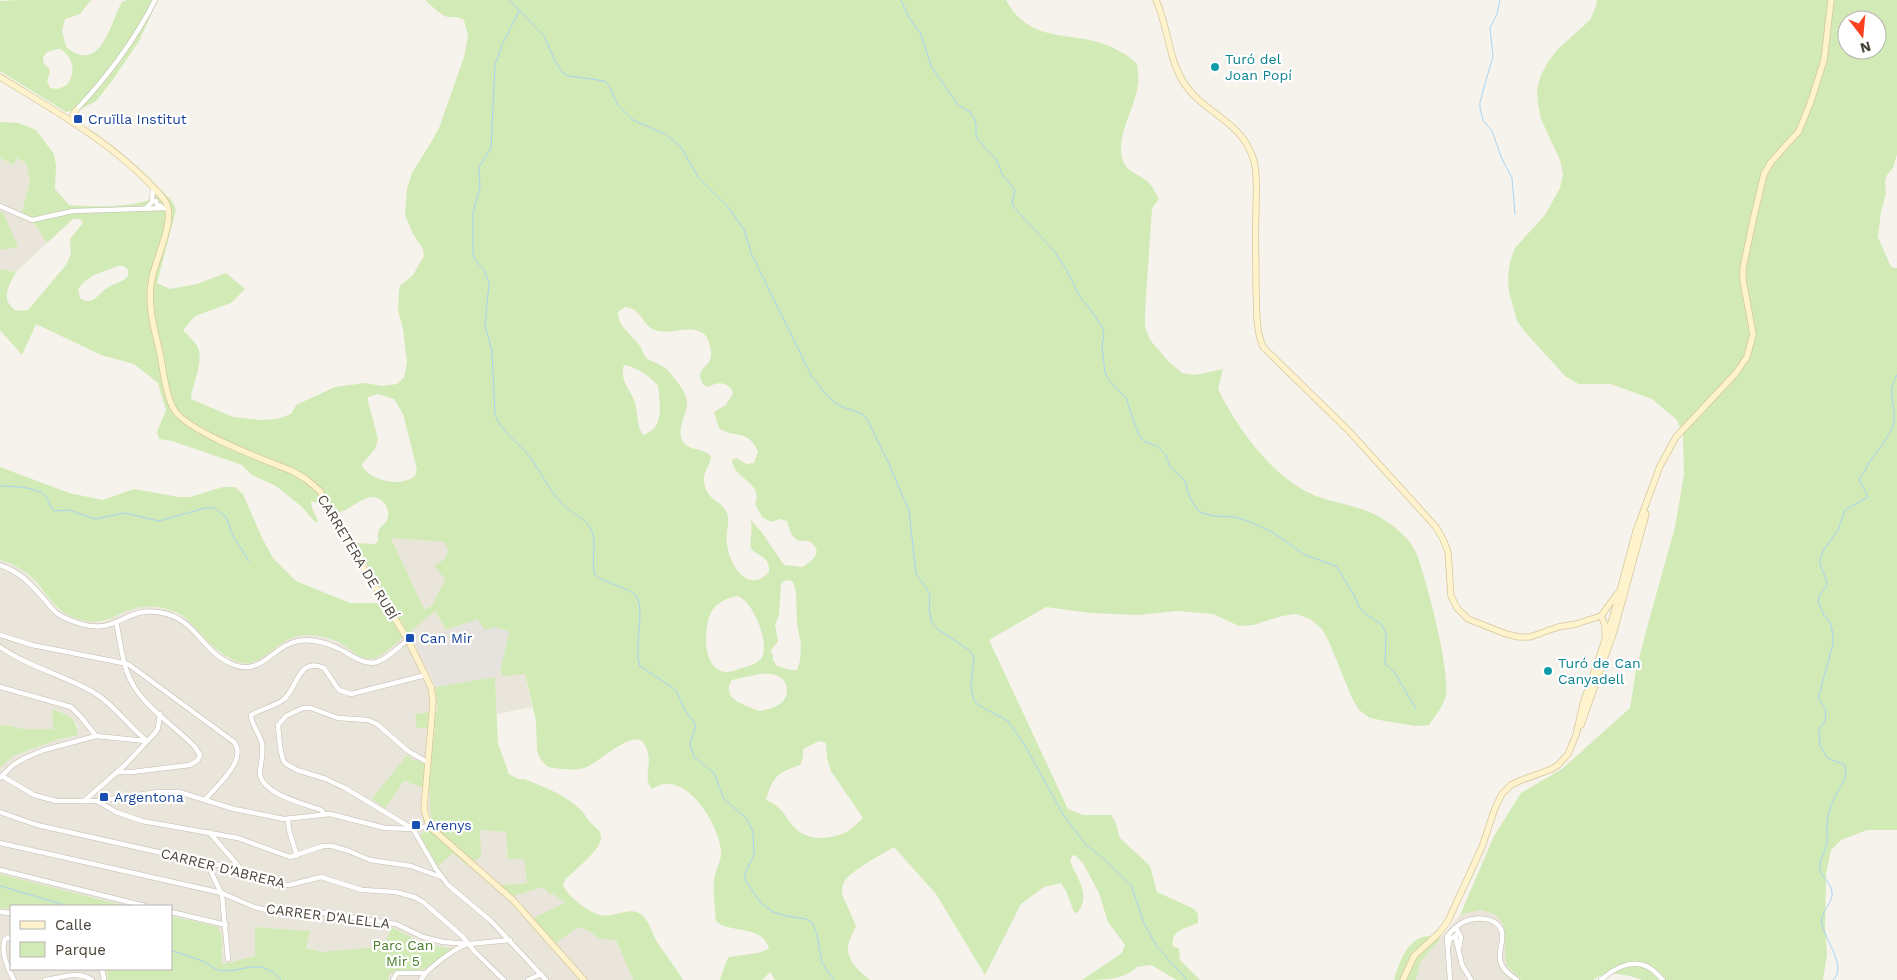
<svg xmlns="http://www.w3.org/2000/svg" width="1897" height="980" font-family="'Work Sans',sans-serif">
<rect width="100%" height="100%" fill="#f6f3ec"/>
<g fill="#eae5da">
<path d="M0,158L14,165L16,158L26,163L30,181L22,212L36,226L47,243L16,272L0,269V250L17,247L4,214L0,211Z"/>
<path d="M391,538L446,542L448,550L445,559L446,579L432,606L424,609Z"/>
<path d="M0,560L22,569L31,578L58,609L71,616L87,621L96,622H102L135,608L147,606L170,610L186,618L218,651L228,658L247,664L260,658L287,639L294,636L313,635L326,638L338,642L369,659L435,611L446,630L415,643L429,668L437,701L438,711L415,714L435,728L431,756L413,761L407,755L385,807L404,781L430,790V809L432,820L453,853L480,830L507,832L508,859H524L527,883L501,885L513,896L544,887L555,894L565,903L533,918L556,943L578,927L587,930L600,939L616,940L633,980H388L390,974L385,946L322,952L306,948L310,931L255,927V956L223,964L221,958L223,951L216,926L171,916V906H126L0,874V768L13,756L56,740L75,736L78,735V727L76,723L59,711L52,709L54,729H23L6,725L0,726Z"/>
<path d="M500,672L504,676L525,673L532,707L497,714L495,677Z"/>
<path d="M0,908L11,909V969H106L108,980H0Z"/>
<path d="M1480,910L1495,914L1503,924L1506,965L1521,980H1416L1421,961L1460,915Z"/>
</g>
<path fill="#e6e2dd" d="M477,619L509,632L500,672L495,677L435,687L429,668L415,643L446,630Z"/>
<g fill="#d2eab5" fill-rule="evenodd">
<path d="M18,0H91L80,14L65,19L62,31L66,47C101,76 110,23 122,2L127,0H158L139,41L112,81L96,101L81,109L66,112L0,71V1ZM57,49H61C73,58 77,72 67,85L57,89L50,88L47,81C50,73 52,69 44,64L43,57L47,52Z"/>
<path d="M425,0H1006C1032,49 1078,27 1119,51C1125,54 1134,59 1137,65C1138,67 1137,70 1138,73C1142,103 1110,137 1125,165C1130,173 1143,176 1149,183C1153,187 1156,194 1159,199L1152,208L1145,312V327L1150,340L1170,363L1182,373L1195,375L1223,369L1218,389C1237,428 1274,480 1316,496C1350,508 1369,505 1399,531C1407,538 1413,545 1417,555C1426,579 1453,678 1445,699C1442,708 1434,717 1429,725L1416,726L1385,721L1370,718L1359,710L1352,698L1329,642L1322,629L1310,619L1296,614L1282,616L1253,625L1239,626L1213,614L1177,611L1138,615L1090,613L1046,607L989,640L1068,809L1083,815H1111L1115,821L1120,838L1150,866L1157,892L1194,909L1198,914V923C1186,929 1170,929 1173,947L1179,948L1180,960L1200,980H1177L1151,965L1137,967C1125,980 1101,980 1082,980L1122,953L1125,945L1108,922L1099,893L1083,863L1075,855L1072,856L1070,861C1077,879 1092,895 1077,913L1074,912L1066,891L1061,883L1044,887L1021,904L985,975L936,894L894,847C882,854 850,871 844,882C842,886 842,890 842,894L856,926C853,933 848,941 848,948C847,961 861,973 870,980H775L770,972L762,980H720L726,962L729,957L758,953L769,949C763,924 729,934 716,921C715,908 713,894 714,882C714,872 722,861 721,851C719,824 684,766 652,789C640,775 658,758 641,740C623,736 601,762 584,768C573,771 559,769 548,767L541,760L537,751L536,721L525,674L504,676L500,672L509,632L496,627L485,630L477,619L446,630L435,611L383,654C379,656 375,659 369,659C358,658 348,647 339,642C331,639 321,636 313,635C279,633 274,657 247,664C227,660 213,648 200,633C193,626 187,617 178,613C164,607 147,604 133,609C116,614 104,625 85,621C47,612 48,586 21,569C15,565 7,562 0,560V467L69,493L103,500L134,489L179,497H190L223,487H235L243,494L262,538L273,558L296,581L350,603H378L389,599L354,546L357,543L375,544L378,541C378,538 377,533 379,530C381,525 387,523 388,517C389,513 387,506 384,503C370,486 353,510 339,512C324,514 321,502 311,501L312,508L318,521L316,523L302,507L276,486L252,475L242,465L172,441L159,439L157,432L166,410L158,383L134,364L101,355L36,324L22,355L0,330V269L16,272C8,287 0,299 16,311L28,310L66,265L71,254L70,239L83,223L80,219H73L47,243L36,226L22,212L30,181L26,163L16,158L14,165L0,158V122L19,123L36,130L54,154L56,165L55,189L69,205C87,207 138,208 152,198C155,196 158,192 161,190L172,201L176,210L157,283L170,289L197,284L226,273L245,289L231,303L195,316L183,330C187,335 196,342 198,348C204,363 192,384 191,399L233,417L261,420L277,419L291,414L296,405L335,387L365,383L383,386L397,384L404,377L407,363L403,329L398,310L399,291L400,286L413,275L424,256L423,249L413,234L405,215L407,189L412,173L430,144L439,128L464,57L468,36L464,20C458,16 454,18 448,17C440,15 432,6 425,0ZM118,266H124L128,270V276C122,283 114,283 107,288C98,294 92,307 80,298L78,289L84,282L94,275ZM625,307C644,309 641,327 658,331C673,335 693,322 707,337C709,343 712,350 711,356C710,367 696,369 701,380C703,385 705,386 709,387C717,381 729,382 733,393L726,405L714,412L719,428C733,439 749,428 758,452L754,463L747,464L736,458L732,460C734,480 764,482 755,504L762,517L771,522L780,519L787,521C789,527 790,534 796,539C800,542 803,540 807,541C810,541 812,543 814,545C822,555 810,561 803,567L784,565L763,534L750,519C754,531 749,539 751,549C760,557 770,557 769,572C748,595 730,565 727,545C725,535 731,520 726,511C721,500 706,501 704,481C703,471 711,465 711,456C703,448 691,451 684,443C674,431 688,415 687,402C687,393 676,380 670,373C663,364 656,364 648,359C643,356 643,350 640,346C632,334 618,328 618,312ZM624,365C635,366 651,377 658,386C660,403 665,429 643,435C637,426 638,417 636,407C634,392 618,382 624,365ZM378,394L394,399L403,414L417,469L415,476C400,487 375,482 363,468L362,464L375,449L378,439L368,401V397ZM391,538L445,542L448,550L445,559L434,566L445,579L432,606L424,609ZM790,580L793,582L796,592L797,624L801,644L800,661L797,670H791L777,666L773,660V654L770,652L778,641L775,625L779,615L781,584L784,581ZM738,596C753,602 770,642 762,657C758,664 749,666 742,668C738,669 732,672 728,672C701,672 703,626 712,611C718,601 728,598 738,596ZM759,674C764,674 770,673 775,675C788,678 791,695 781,703C775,708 766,710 759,711C745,705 720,699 732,680ZM819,741L826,743L827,758L831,771L863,818C859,822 853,828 848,831C834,839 809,842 796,829C784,817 783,806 766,800C773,776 777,773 800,765L803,757V749Z"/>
<path d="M1597,0H1897V154L1893,168L1887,175L1885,181L1886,193L1881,212L1878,237L1890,265L1893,268H1897V830H1867L1841,840L1831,850L1826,874L1825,927L1827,954L1823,980H1642C1629,974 1604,970 1593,980H1521L1506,965L1503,924L1495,914L1480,910L1460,915L1494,836L1521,793L1562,769L1630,708L1636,670L1648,624L1675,527L1684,474L1683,436L1677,420L1652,399L1611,384H1579L1566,377L1526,333L1517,321L1509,292L1508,277L1510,262L1515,248L1545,215L1560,188L1563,174L1560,160L1541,119L1538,104L1537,89L1541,75L1548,62L1557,50L1590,20L1596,6ZM1847,20H1877V50H1847Z"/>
<path d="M0,211L4,214L18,247L0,250Z"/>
<path d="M495,677L498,744L509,774L518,779H524C545,787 566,795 582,811C585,815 588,820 591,823C596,828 602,831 601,839C599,852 574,870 565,880L563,885C567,896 589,913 601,915C613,918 627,907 639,913C649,919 652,933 657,942C666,955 675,967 683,980H633L616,940L600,939L587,930L578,927L556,943L533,918L565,903L555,895L548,893L544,887L513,896L500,885L527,883L524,859H508L506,832L480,830L481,857L467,865L453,853L438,866L420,836L432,820L430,809V790L404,781L385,808L372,799L407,755L414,761L431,756L435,728H417L415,714L438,711L435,687Z"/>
<path d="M52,709C65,714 78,718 78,735L56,740L13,756L0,768V726L6,725L23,729H53Z"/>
<path d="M0,874L126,906H11V909L0,908Z"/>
<path d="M171,916L216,926C227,936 219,952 223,964L255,956V927L310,931L306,948L322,952L385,946L391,927L425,944L452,949L425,969L390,973L388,980H108L106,969H171Z"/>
<path d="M1428,936L1441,938L1421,961L1416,980H1394C1399,963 1407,938 1428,936Z"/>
</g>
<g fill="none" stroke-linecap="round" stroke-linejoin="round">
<g stroke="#a9d4f2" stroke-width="1">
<path d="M509,0L544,36L555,61L563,73L569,76L605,81L609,86L618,105L633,120L665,134L681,147L698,177L728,207L744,230L752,255L812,377L829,398L840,406L860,413L866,417L889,464L909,511L916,574L927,589L930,595L929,609L932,623L936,628L970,651L974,656L971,686L974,700L978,705L1008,721L1024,744L1064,816L1087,846L1103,858L1131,885L1144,923L1157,947L1187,980"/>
<path d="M901,0L909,18L921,34L931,66L958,105L970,112L974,118L976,124V137L997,161L1002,174L1015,190L1012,203L1013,206L1054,251L1065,267L1080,297L1089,307L1102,327L1104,334L1102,346L1105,373L1108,379L1126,398L1139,436L1144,441L1157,446L1166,455L1170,467L1185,481L1190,498L1197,509L1202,513L1214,516L1234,517L1248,521L1272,532L1305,555L1336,566L1354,595L1359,607L1363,612L1381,624L1386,633L1385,664L1395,673L1416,709"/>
<path d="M1500,0L1497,14L1490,28L1493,56L1480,102V109L1483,120L1492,131L1502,159L1512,178L1515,214"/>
<path d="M519,11L502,45L495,65L491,148L479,167L480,187L473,213V254L475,260L484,270L489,283L485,325L492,351L495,415C502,433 518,442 529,456C541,472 549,490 562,504C571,513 585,518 591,529C598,543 590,560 595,575C605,584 629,587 636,596C646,610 633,650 640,666L676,690L684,709L696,725L690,744L694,757L714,773L724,799L747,819L753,832L754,855L745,873V879L761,903L773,912L786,916L806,919L812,922L817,935L822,963L834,980"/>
<path d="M0,486C11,486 40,487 46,497C50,502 50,507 54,511L69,510L95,519L125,513L159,521L205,508H214L226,517L233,536L249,561"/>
<path d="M0,886L68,906"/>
<path d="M171,951C181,953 192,957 202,961C208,963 216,971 223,971C247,971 261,957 281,980"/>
<path d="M1833,980C1848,968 1825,940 1822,924C1819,912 1834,903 1832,892C1831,882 1821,878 1820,868C1819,859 1826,851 1827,842C1828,836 1826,829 1827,823C1828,816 1830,807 1833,801C1838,788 1848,781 1845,765L1827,758L1820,745L1819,729L1825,721L1826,710L1818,698L1833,644V634L1830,623L1824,615L1818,601L1819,596L1826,587L1827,582L1820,564V558L1825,548L1838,530L1845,510L1868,497L1859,479L1865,471L1867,466C1874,455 1892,434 1894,422C1896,403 1886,394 1897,375"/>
</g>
<defs>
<g id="street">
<path d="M76,110C108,76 134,42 155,0"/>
<path d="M156,201L157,205L161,206"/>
<path d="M0,206L32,220L73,211L168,208"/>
<path d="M145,209L152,202L153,188"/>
<path d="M0,565C20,572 31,584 44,599C50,606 55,614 63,617C78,624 95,630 111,624C128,618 139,609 158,612C198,618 199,651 234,665C261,676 274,645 298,641C310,639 324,642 335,647C348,652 362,666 377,662C389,658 398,647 408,640"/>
<path d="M116,622C120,638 121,656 127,672C138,704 172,723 195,747L200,755L198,760L190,765L132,772H117"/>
<path d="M0,635L32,645L128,664L234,742C248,760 217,785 206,799"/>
<path d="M0,647C29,667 63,675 93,692C115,705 128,726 147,741"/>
<path d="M0,687L71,707L81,717L96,736"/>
<path d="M427,762L408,751L377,724L368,720L338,718L311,708H303L286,716L278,725L280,747L283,760L286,764L297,770L326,779L345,788L413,829L436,869L448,885L491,921L546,980"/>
<path d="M2,776L34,795L56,801H97L158,792H179L234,809L284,819L330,814L385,828L413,829L429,826"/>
<path d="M0,778L13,765L25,758L44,750L96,736L146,741"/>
<path d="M84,801L124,766L155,733L158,728L160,714"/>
<path d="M97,801L116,812L142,821L238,838L290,857L323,846H332L349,851L370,860L411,866L441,877"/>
<path d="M0,812L37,825L207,863L241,869L280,885H289L321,877L362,890L396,892L414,897L423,902L462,936L475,952L504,980"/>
<path d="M325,814L321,810C305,804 262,794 260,774C260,764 264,754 262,744C260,733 251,725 251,715C261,709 273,707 283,700C297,690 298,656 324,668L339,690L351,694L426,675"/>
<path d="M288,819L289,830L297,856"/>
<path d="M209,832L241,869"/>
<path d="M0,843L222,893L254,907L270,911H310L396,924L423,937L443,942L469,944L510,940"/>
<path d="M207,863L222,895L228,959"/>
<path d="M0,870L145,906"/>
<path d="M0,912L11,913"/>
<path d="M171,912L226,925"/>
<path d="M1457,930L1461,937L1459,948"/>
<path d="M1455,936L1462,965L1471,980"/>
<path d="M11,937L5,939C0,950 8,970 14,980"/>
<path d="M1448,947L1450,939L1457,935L1458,931"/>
<path d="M102,969L104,980"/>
<path d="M45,980C62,978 77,970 92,980"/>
<path d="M393,980L397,973H425"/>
<path d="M421,980C426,969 453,950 465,945"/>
<path d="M528,980L541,974"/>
<path d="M1450,980L1447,937C1451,931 1458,925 1464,922C1476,916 1498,917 1502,932C1504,943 1497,953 1501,963C1503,971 1511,975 1517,980"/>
<path d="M1601,980C1613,969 1632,958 1648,967C1654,970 1658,975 1663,980"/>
</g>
<g id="secondary">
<path d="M1156,0C1168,26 1168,58 1184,83C1203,113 1243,121 1254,161C1258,176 1256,195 1256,210C1255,236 1256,261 1256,287C1257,306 1255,328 1263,347L1348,430L1436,527L1443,539L1448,552L1451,596L1457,608L1468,619L1506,634L1519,637H1530L1558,627L1576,624L1601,616L1617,594"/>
<path d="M0,77C53,110 110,141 153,187C158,193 165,198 167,205C174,223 156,258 152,278C147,302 153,325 159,349C163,366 165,396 175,411C191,433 265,460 292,471L306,479L320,491L341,531L408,640L431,687L433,702L424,809L429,826L513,900L584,980"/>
<path d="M74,123L73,115L76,110"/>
<path d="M1601,616L1605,625V635"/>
<path d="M1581,725L1614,631L1646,514"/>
<path d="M1403,980L1414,956L1439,933L1448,921L1482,847L1495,808L1502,794L1511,785L1519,781L1552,769L1558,765L1568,754L1576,735L1583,704L1613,617L1636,531L1660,466L1676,437L1736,373L1747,357L1753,334L1743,280V268L1754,216L1764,174L1771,162L1799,131L1811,101L1824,60L1831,0"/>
</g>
</defs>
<use href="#street" stroke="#c2bbae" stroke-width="5.5"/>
<use href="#secondary" stroke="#d6c79b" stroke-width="7"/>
<use href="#street" stroke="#fff" stroke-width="4.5"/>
<use href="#secondary" stroke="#fff3cd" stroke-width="5.5"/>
</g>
<g fill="#0f9aa8" stroke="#fff" stroke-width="2">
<circle cx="1215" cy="67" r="5"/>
<circle cx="1548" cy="671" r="5"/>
</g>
<g fill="#1a4fb4" stroke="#fff" stroke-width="2">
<rect x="73" y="114" width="10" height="10" rx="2.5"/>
<rect x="405" y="633" width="10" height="10" rx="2.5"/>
<rect x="99" y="792" width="10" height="10" rx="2.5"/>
<rect x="411" y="820" width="10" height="10" rx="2.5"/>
</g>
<g text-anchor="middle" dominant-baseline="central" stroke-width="4.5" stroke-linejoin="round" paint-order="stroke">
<g font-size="14" fill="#0d838f" stroke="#fff" text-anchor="start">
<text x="1225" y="59">Turó del<tspan x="1225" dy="16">Joan Popí</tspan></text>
<text x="1558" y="663">Turó de Can<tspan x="1558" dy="16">Canyadell</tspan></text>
</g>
<g font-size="14" fill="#164399" stroke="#fff" text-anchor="start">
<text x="88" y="119">Cruïlla Institut</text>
<text x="420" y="638">Can Mir</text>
<text x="114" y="797">Argentona</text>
<text x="426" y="825">Arenys</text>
</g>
<g font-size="14" fill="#4b4439" stroke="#fff">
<text transform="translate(358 557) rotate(59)">CARRETERA DE RUBÍ</text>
<text transform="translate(223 868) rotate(14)">CARRER D'ABRERA</text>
<text transform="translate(328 916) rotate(7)">CARRER D'ALELLA</text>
</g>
<g font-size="14" fill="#4a7f2a" stroke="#fff">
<text x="403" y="945">Parc Can<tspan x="403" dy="16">Mir 5</tspan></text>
</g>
</g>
<rect x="10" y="905" width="162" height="65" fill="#ffffff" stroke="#b7b4b0"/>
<rect x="20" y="921" width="25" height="8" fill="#fff3cd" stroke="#b7b4b0"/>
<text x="55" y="930" font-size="15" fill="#4b4439">Calle</text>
<rect x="20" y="942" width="25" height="15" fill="#d2eab5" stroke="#b7b4b0"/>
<text x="55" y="955" font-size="15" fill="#4b4439">Parque</text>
<g transform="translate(1862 35) rotate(164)"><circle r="24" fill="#ffffff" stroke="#b7b4b0"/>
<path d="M0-4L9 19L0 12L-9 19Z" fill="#fc3f1d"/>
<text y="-8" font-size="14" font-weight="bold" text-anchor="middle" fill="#4b4439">N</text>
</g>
</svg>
